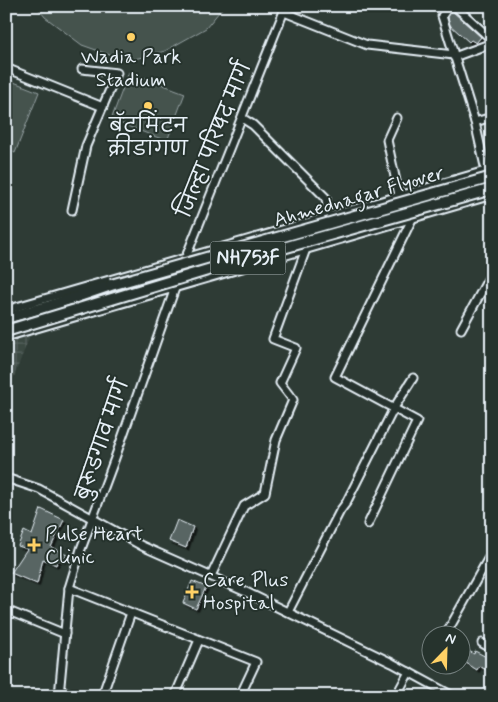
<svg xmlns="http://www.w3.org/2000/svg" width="498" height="702" font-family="Mynerve,'Playpen Sans Deva',sans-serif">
<defs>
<pattern id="industrial-grid" width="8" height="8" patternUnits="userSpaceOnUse" patternTransform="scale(1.25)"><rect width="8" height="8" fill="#3b4843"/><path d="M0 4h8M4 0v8" fill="none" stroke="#57635f"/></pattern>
<filter id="shadow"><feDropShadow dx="2.5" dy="2.5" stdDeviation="0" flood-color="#0009"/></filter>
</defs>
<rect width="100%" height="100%" fill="#2e3b35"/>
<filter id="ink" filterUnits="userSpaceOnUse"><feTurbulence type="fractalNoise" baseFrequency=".02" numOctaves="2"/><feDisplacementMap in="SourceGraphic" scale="10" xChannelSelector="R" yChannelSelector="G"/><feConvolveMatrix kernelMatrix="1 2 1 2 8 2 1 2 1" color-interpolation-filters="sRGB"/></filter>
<g filter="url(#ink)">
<path fill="url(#industrial-grid)" d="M31,333L6,397V339Z"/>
<g fill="#45524e" stroke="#96a2a3">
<path d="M36,6H224L206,28L165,51L127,61L82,45L45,17Z"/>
<path d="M129,72L185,93L167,141L111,120Z"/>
<path d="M6,79L39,92L15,153L6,149Z"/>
</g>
<g fill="#596563" stroke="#e8f1f8" filter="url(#shadow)">
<path d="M452,11L481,37L476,43L471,40L469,42L450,25L448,17Z"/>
<path d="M41,509L64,520L51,547L67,555L63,561L58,560L56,565L43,559L37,584L11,573L27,549L18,546L24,531L32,535Z"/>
<path d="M177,520L193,527L186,548L169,541Z"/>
<path d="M192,581L206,587L196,609L183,603Z"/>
<path d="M460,646L474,654L475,651L492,660V673L479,666L477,670L460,659Z"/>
</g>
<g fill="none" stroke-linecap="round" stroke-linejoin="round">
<defs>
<g id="minor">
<path d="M449,6L442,16L475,122L486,171"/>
<path d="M455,6L492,40"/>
<path d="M284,12L367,45L454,55"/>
<path d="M454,57L492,43"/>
<path d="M6,68L103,107"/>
<path d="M242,118L253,125L326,198L328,216"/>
<path d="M397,118L387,140L399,195"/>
<path d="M475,122L492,117"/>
<path d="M72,210L86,146L117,73L82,69"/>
<path d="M6,310L492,169"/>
<path d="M461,329L492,272"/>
<path d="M6,337L492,195"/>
<path d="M6,478L39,489L142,546L246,592L392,663L453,696"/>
<path d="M368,524L417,421L335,377L413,217"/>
<path d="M211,576L244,506L265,493L276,440L293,400L280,383L296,348L273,339L306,249"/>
<path d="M69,588L256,662L240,696"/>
<path d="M6,610L65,634"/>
<path d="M288,612L340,511L346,503L394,408L413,378"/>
<path d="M446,634L492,552"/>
<path d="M482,643L492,649"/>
<path d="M60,690L77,696"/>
<path d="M59,696L69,588L81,549L115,458L186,257L286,6"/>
<path d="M102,696L131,613"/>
<path d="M175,696L199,640"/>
<path d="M396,696L409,672"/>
</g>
<path id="highway" d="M6,318L50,306L111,285"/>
</defs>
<use href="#minor" stroke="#e8f1f8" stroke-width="11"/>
<use href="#highway" stroke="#e8f1f8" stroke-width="14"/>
<use href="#minor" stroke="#26332d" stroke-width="7"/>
<use href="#highway" stroke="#26332d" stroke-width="10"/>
<defs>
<g id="highway-bridge">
<path d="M111,285L492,177"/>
<path d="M6,331L244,259L492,189"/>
</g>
</defs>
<use href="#highway-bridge" stroke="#e8f1f8" stroke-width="14" stroke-linecap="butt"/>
<use href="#highway-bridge" stroke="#26332d" stroke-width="10"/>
</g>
</g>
<g fill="#ffd166" stroke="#26332d" stroke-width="2">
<circle cx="131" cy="37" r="5"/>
<circle cx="148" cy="106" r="5"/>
<path d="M31.5 537.5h5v5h5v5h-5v5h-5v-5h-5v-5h5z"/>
<path d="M189.5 584.5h5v5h5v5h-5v5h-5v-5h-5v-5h5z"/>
</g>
<g text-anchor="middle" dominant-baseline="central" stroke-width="4" stroke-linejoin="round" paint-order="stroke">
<rect fill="#26332d" stroke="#aeb8bb" stroke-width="1" x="210.5" y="241.5" width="75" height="33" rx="4"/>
<g font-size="19" font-weight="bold" fill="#e8f1f8">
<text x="248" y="258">NH753F</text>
</g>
<g font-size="20" fill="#e8f1f8" stroke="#26332d">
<text x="131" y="57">Wadia Park<tspan x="131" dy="23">Stadium</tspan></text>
<text x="148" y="126">बॅटमिंटन<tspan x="148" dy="23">क्रीडांगण</tspan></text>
<text x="45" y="534" text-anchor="start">Pulse Heart<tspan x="45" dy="23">Clinic</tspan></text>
<text x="203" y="580" text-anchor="start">Care Plus<tspan x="203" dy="23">Hospital</tspan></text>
</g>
<g font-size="20" fill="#e8f1f8" stroke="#26332d">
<text transform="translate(215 140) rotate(-68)">जिल्हा परिषद मार्ग</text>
<text transform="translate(359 197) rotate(-16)">Ahmednagar Flyover</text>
<text transform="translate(103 440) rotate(-71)">बुरूडगाव मार्ग</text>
</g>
</g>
<rect width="498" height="702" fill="none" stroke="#26332d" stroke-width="25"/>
<rect x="12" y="12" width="473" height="677" fill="none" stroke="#e8f1f8" stroke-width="2" filter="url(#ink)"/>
<g transform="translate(446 650) rotate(23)"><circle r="24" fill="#26332d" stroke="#747f7e"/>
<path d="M0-4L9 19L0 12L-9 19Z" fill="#ffd166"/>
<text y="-8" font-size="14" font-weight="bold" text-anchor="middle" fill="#e8f1f8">N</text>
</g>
</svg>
